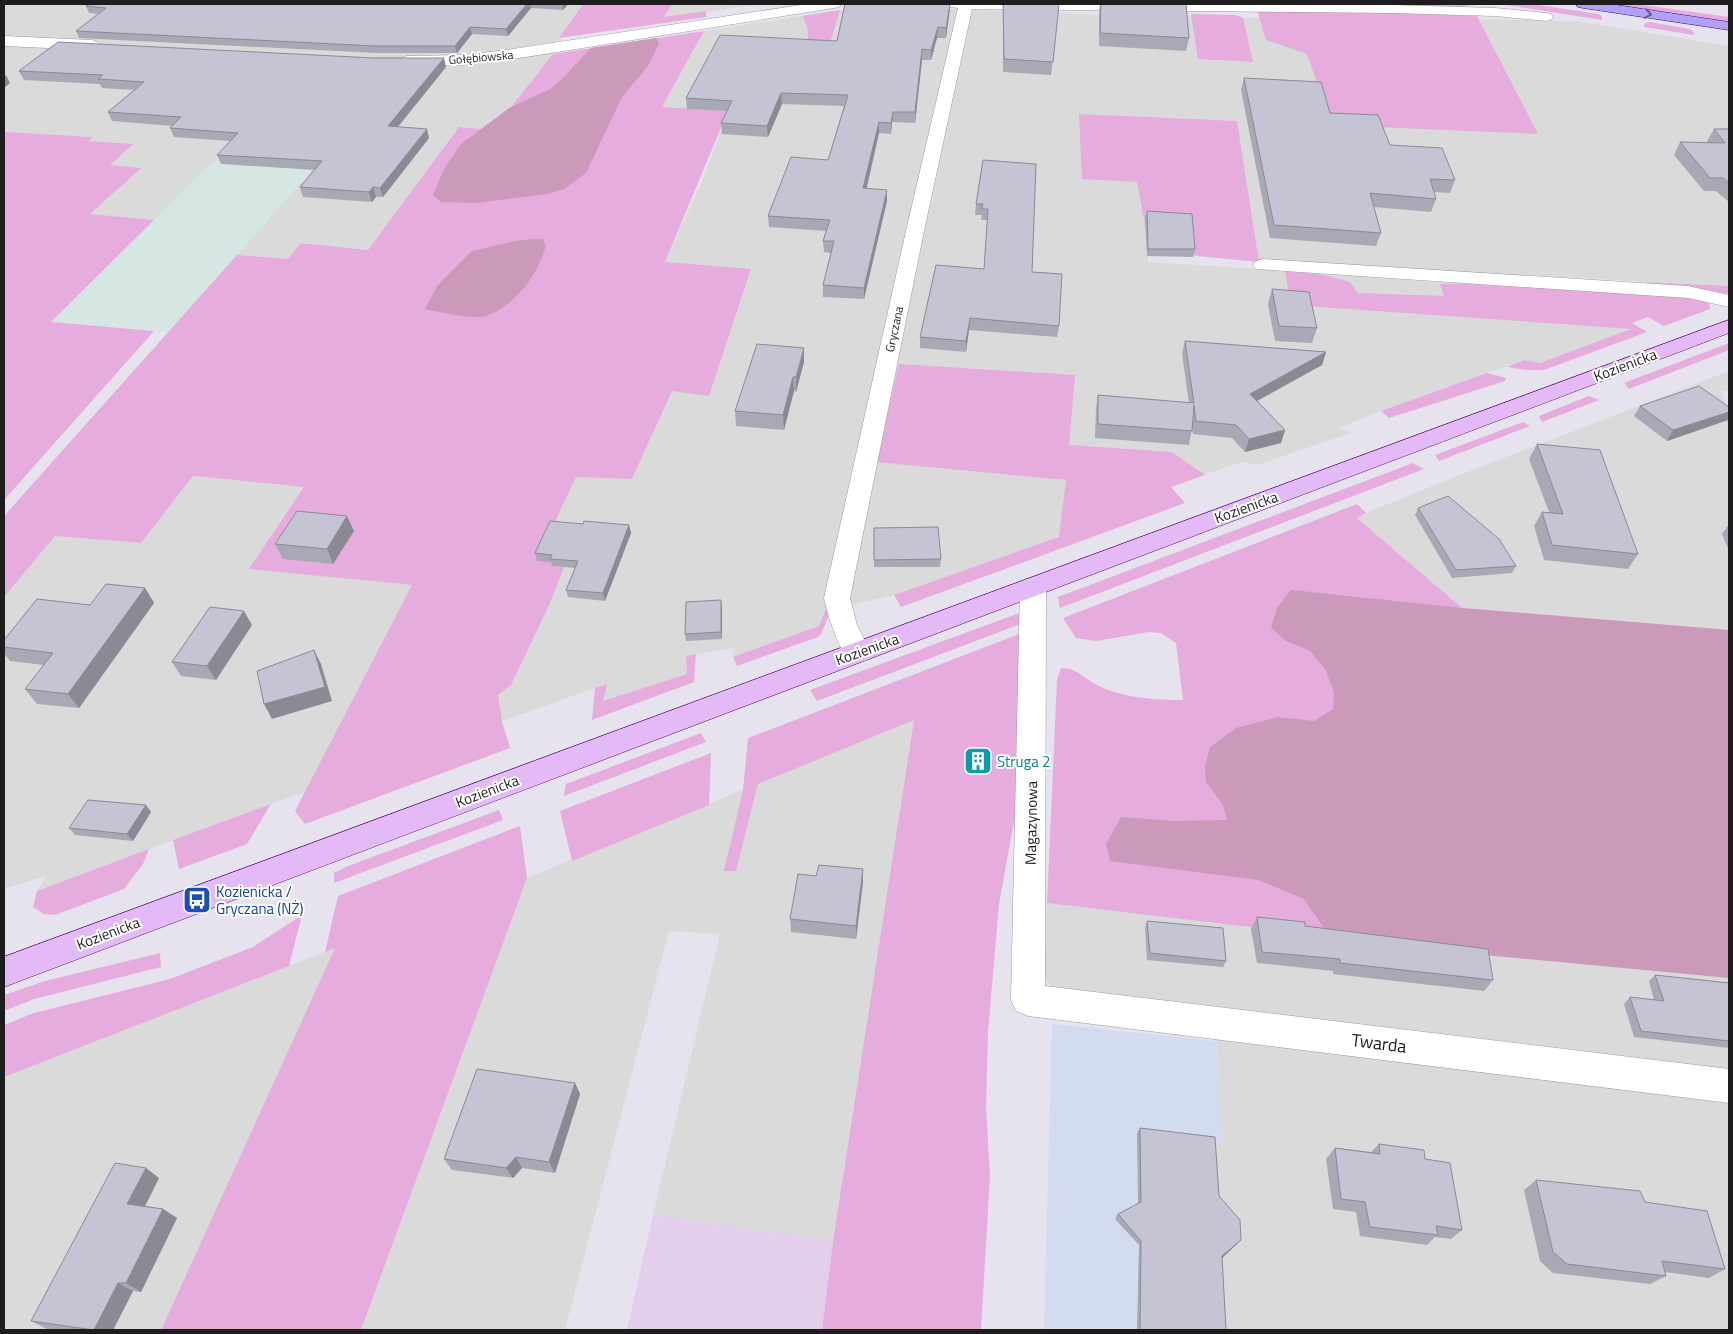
<svg xmlns="http://www.w3.org/2000/svg" width="1733" height="1334" font-family="'Titillium Web',sans-serif">
<rect width="100%" height="100%" fill="#e6e3ee"/>
<g fill="#dadadb" fill-rule="evenodd">
<path d="M4,4H583L559,38L553,54L493,130L459,127L368,250L301,243L288,259L237,255L330,149L229,148L212,165H209L154,220L89,214L140,168L109,165L132,144L89,141L92,137L4,132Z"/>
<path d="M672,4H762L664,18Z"/>
<path d="M942,9L1137,16L1235,15L1243,18H1258L1263,16L1537,134L1478,19L1576,21L1729,46V286L1523,275L1544,323L1632,329L1540,363L1524,360L1381,411L1338,428L1351,433L1257,465L1241,462L1062,525L1060,537L894,595L831,610L820,626L733,657L735,648L686,656L687,674L602,702L606,684L271,804L37,891L46,876L4,889V597L55,536L141,543L193,476L305,487L250,568L568,476L632,479L672,391L709,395L751,269L664,263L701,184L728,112L662,107L704,31L840,10ZM1079,115L1237,122L1260,269L1148,262L1147,236L1137,182Z"/>
<path d="M1729,371V391H1721L1729,413V630L1462,608L1356,517L1457,476Z"/>
<path d="M914,720L833,1241L653,1215L720,934L669,931L565,1330H361L527,878Z"/>
<path d="M1047,903L1484,955L1729,978V1330H1225L1212,1143L1223,1142L1217,1047L1210,1006L1054,989L1044,977Z"/>
<path d="M335,948L161,1330H4V1077Z"/>
</g>
<path fill="#d3dcee" d="M1052,1024L1216,1041L1223,1143H1212L1225,1330H1044Z"/>
<path fill="#d6e6e3" d="M229,148L330,149L169,332L51,323L209,165H212Z"/>
<path fill="#e3cfec" d="M653,1215L833,1241L822,1330H627Z"/>
<g fill="#e6acdd">
<path d="M583,4H672L664,17L706,11V17L559,38Z"/>
<path d="M1257,4H1476L1457,8Z"/>
<path d="M1500,4H1532L1598,14L1602,16V20Z"/>
<path d="M1614,4H1636L1729,17V22Z"/>
<path d="M840,10L828,49L808,42V30L803,16Z"/>
<path d="M1257,10L1390,12L1477,16L1538,134L1332,125L1307,54L1266,40Z"/>
<path d="M1191,14L1235,15L1243,18L1253,62L1198,59Z"/>
<path d="M1650,22L1689,29L1693,31L1694,35L1644,27L1645,23Z"/>
<path d="M704,31L662,107L728,111L665,262L751,269L709,396L672,391L632,479L576,477L537,560L554,562L553,566L564,567L550,603L511,685L498,695L502,722L510,748L305,824L295,811L412,585L249,569L304,487L193,476L141,543L55,536L4,597V516L237,255L288,259L301,243L368,250L459,127L493,130L553,54Z"/>
<path d="M1079,114L1237,121L1259,262L1177,254L1155,244L1146,246L1147,236L1137,182L1082,179Z"/>
<path d="M6,132L93,137L89,141L133,144L110,165L141,168L90,214L154,220L51,322L154,331L4,500V133Z"/>
<path d="M1285,271L1324,275L1350,282L1358,293L1444,296L1440,284L1496,283L1695,297L1709,302L1710,309L1664,326L1648,317L1632,323L1647,332L1544,370H1526L1507,367L1524,360L1540,363L1631,329L1291,305Z"/>
<path d="M1646,282L1729,286V294L1690,287L1647,284Z"/>
<path d="M1729,343V350L1629,389L1624,383Z"/>
<path d="M899,364L1075,375L1069,445L1172,452L1205,475L1171,487L1185,503L901,607L894,595L1059,537L1066,480L876,462Z"/>
<path d="M1487,373L1506,378L1505,381L1389,418L1381,411Z"/>
<path d="M1589,396L1599,400L1542,422L1539,416Z"/>
<path d="M1523,422L1530,426L1439,461L1435,455Z"/>
<path d="M1413,463L1424,469L1060,608L1058,597Z"/>
<path d="M1357,504L1366,513L1357,518L1462,608L1729,630V978L1307,934L1047,903L1057,680L1061,668C1078,668 1084,679 1099,686C1123,698 1157,700 1183,700L1176,643L1161,633L1149,632L1096,641L1076,638L1063,618Z"/>
<path d="M831,610L821,634L818,637L737,666L733,657L819,626L825,611Z"/>
<path d="M1022,612L1023,623L817,701L810,690Z"/>
<path d="M1027,631L1017,805L999,904L988,1032L986,1107L990,1176L981,1330H822L833,1241L914,720L758,784L736,871H724L743,790L748,738Z"/>
<path d="M696,654L694,682L592,720L595,688L607,684L603,701L687,674L686,656Z"/>
<path d="M701,733L706,742L564,796L566,784Z"/>
<path d="M711,753L709,805L572,861L560,811Z"/>
<path d="M271,804L247,844L179,869L173,840Z"/>
<path d="M499,810L503,820L334,883V873L348,866Z"/>
<path d="M520,826L527,878L361,1330H161L335,948L325,952L338,896Z"/>
<path d="M149,849L143,864L124,889L55,915L44,914L33,907L37,891Z"/>
<path d="M302,915L289,966L4,1077V1025L34,1013L170,979L253,947Z"/>
<path d="M160,953L161,967L34,999L4,1011V995L45,981Z"/>
</g>
<g fill="#cb9aba">
<path d="M656,38L659,43L648,66L622,97L586,173L564,189L547,194L476,203L441,202L433,195L444,169L460,145L509,108L550,89L561,80L591,48Z"/>
<path d="M542,239L546,245C538,275 516,305 486,316C475,320 438,312 425,309L437,286L472,251L520,240Z"/>
<path d="M1291,590L1462,608L1729,630V978L1484,955L1325,930L1304,899L1258,880L1110,861L1106,844L1121,817L1174,821L1227,820L1223,805L1206,782L1205,766L1210,747L1236,728L1278,717L1314,721L1333,709L1334,692L1325,669L1310,651L1286,641L1271,628L1277,608Z"/>
</g>
<g fill="none" stroke-linecap="round" stroke-linejoin="round">
<defs>
<g id="minor">
<path d="M807,4H841L839,7L834,8L507,60L462,65L407,66L401,64L399,61L401,58L407,56L462,55L507,50Z"/>
<path d="M948,4L1392,5L1495,8L1546,13L1551,14L1553,17L1551,20L1546,21L1495,16L1392,13L972,9L924,231L850,598L857,625L871,653L867,660L857,663L847,660C836,640 829,620 824,598L906,231L958,8L950,7Z"/>
<path d="M4,36L92,40L97,42L100,45L97,48L92,50L4,46Z"/>
<path d="M1263,259L1688,286L1729,295V307L1688,298L1256,269L1253,265L1256,261Z"/>
<path d="M1033,578L1042,580L1046,587L1045,986L1729,1069V1103L1028,1016L1016,1011L1011,1000L1020,587L1024,580Z"/>
</g>
<path id="secondary" d="M1729,320V333L4,987V957Z"/>
<path id="primary" d="M1576,4H1610L1729,22V30L1583,8L1578,7Z"/>
</defs>
<use href="#minor" stroke="#9a9a9a" stroke-width="1"/>
<use href="#secondary" stroke="#540b6d" stroke-width="1"/>
<use href="#primary" stroke="#30088e" stroke-width="1"/>
<use href="#minor" fill="#fff" fill-rule="evenodd"/>
<use href="#secondary" fill="#e3b9f6" fill-rule="evenodd"/>
<use href="#primary" fill="#b1a0f6" fill-rule="evenodd"/>
</g>
<g fill="#a9a9b6">
<path d="M90,4H568L563,10L531,8L508,36L472,34L457,53H377L79,38L76,31L98,14L89,13L86,6Z"/>
<path d="M845,4H950L946,38H937L931,60H922L915,123L892,122L891,134L879,133L866,189L887,201L864,299L823,297V285L831,253L824,252L823,241L826,231L769,227L768,216L828,160L844,106L782,104L768,137L722,134L721,123L727,111L687,109L686,98L837,41Z"/>
<path d="M1003,4H1059L1051,75L1003,72Z"/>
<path d="M1100,4H1186L1189,38L1186,51L1099,46V12Z"/>
<path d="M446,67L398,127L429,138L383,197H376L372,202L303,197L300,187L315,170L221,164L217,155L230,141L174,137L170,128L173,126L112,121L108,112L134,90L102,88L100,84L24,80L19,71Z"/>
<path d="M1244,78L1330,113L1455,180L1450,193L1434,192L1436,199L1431,212L1374,207L1381,233L1376,246L1270,238L1241,90Z"/>
<path d="M1714,129H1729V202L1716,191H1704L1674,155L1680,142L1708,143L1707,141Z"/>
<path d="M983,160L1032,272L1059,326L1057,337L969,330L966,352L920,348V337L984,269L988,220H981L982,215H975L976,204Z"/>
<path d="M1147,211L1195,249L1193,257L1147,256L1145,218Z"/>
<path d="M1272,289L1317,328L1312,343L1275,341L1268,304Z"/>
<path d="M1185,341L1326,352L1322,365L1257,401L1285,430L1281,443L1245,452L1232,438L1193,434L1192,428L1189,445L1095,438L1096,408L1098,395L1189,403L1182,354Z"/>
<path d="M804,362L796,392L794,391L784,430L736,426L735,411Z"/>
<path d="M1640,406L1729,407V418L1728,420L1667,441L1634,416Z"/>
<path d="M1537,444L1638,554L1628,569L1544,560L1534,526L1542,512H1549L1529,459Z"/>
<path d="M1418,508L1516,566L1512,573L1452,578L1415,515Z"/>
<path d="M583,524L629,525L631,533L605,601L568,597L566,590L575,568L552,566L551,562L537,561L535,553Z"/>
<path d="M1729,524V551L1722,534Z"/>
<path d="M874,528L941,559L940,567H874Z"/>
<path d="M354,531L333,564L283,559L275,544Z"/>
<path d="M145,588L154,603L79,708L37,704L25,689L44,665L10,661L4,653V640L90,605Z"/>
<path d="M722,607V639L686,641L685,634Z"/>
<path d="M252,625L216,680L181,676L172,662Z"/>
<path d="M146,805L151,812L133,841L75,835L69,828Z"/>
<path d="M863,882L856,939L791,932L790,919Z"/>
<path d="M1257,917L1305,926L1493,980L1484,991L1333,974V971L1257,963L1251,929Z"/>
<path d="M1147,921L1226,961L1223,967L1147,960L1145,928Z"/>
<path d="M1655,975L1729,983V1048L1634,1037L1624,1004L1630,997L1654,1000L1649,981Z"/>
<path d="M575,1083L580,1094L555,1173L522,1168L513,1178L452,1170L444,1159Z"/>
<path d="M1140,1128L1219,1196L1241,1240L1237,1244L1222,1258L1226,1330H1137L1139,1245L1115,1219L1118,1214L1138,1204L1137,1133Z"/>
<path d="M1379,1144L1425,1159L1462,1230L1451,1239L1435,1237L1427,1245L1360,1236L1356,1212L1333,1209L1326,1159L1335,1148L1371,1152Z"/>
<path d="M159,1178L145,1206L163,1209L177,1218L141,1292L133,1291L113,1330H57L47,1329L31,1321Z"/>
<path d="M1536,1180L1725,1269L1709,1278L1665,1272L1666,1276L1650,1284L1553,1273L1540,1261L1524,1190Z"/>
</g>
<g fill="#8a8994">
<path d="M527,4H530L531,8L508,36L506,29Z"/>
<path d="M562,4H568L563,10Z"/>
<path d="M950,4V9L946,38V28Z"/>
<path d="M470,27L472,34L457,53L455,46Z"/>
<path d="M938,27L937,38L931,60V50Z"/>
<path d="M922,49V60L915,123V112Z"/>
<path d="M444,58L446,67L391,135L388,126Z"/>
<path d="M6,75L10,83L4,88V77Z"/>
<path d="M781,93L782,104L768,137L767,126Z"/>
<path d="M893,112L892,122L891,134V123Z"/>
<path d="M879,122V133L864,200L863,188Z"/>
<path d="M427,129L429,138L383,197L380,188Z"/>
<path d="M373,187L376,197L372,202L369,192Z"/>
<path d="M887,190V201L864,299V288Z"/>
<path d="M970,318L969,330L966,352V341Z"/>
<path d="M804,348V362L796,392V377Z"/>
<path d="M1326,352L1322,365L1246,407L1250,394Z"/>
<path d="M793,377L794,391L784,430L783,415Z"/>
<path d="M1729,412V418L1728,420L1667,441L1673,430Z"/>
<path d="M1285,430L1281,443L1245,452L1249,439Z"/>
<path d="M347,516L354,531L333,564L327,549Z"/>
<path d="M629,525L631,533L605,601L603,593Z"/>
<path d="M145,588L154,603L79,708L68,694Z"/>
<path d="M721,600L722,607V639L721,632Z"/>
<path d="M244,611L252,625L216,680L207,666Z"/>
<path d="M314,650L321,664L332,701L272,719L264,704Z"/>
<path d="M146,805L151,812L133,841L127,834Z"/>
<path d="M863,869V882L856,939V926Z"/>
<path d="M575,1083L580,1094L555,1173L549,1162Z"/>
<path d="M516,1157L522,1168L513,1178L506,1168Z"/>
<path d="M146,1168L159,1178L141,1214L127,1204Z"/>
<path d="M163,1209L177,1218L141,1292L126,1283Z"/>
<path d="M1241,1240L1237,1244L1219,1261L1222,1256Z"/>
<path d="M118,1283L133,1291L113,1330H94Z"/>
</g>
<g fill="#c5c4d4" stroke="#8a8994">
<path d="M90,4H527L506,29L470,27L455,46H375L76,31L106,8L86,6Z"/>
<path d="M845,4H950L946,28L938,27L931,50L922,49L915,112H893L891,123L879,122L863,188L887,190L864,288L823,285L834,241H823L830,220L768,216L791,157L828,160L848,95L781,93L767,126L721,123L732,101L686,98L720,35L837,41Z"/>
<path d="M1003,4H1059L1053,62L1004,59Z"/>
<path d="M1101,4H1186L1189,38L1100,33Z"/>
<path d="M58,42L374,58H444L388,126L427,129L380,188L373,187L369,192L300,187L322,161L217,155L238,133L170,128L181,117L108,112L144,82L98,79L103,75L19,71Z"/>
<path d="M1244,78L1321,82L1330,113L1378,115L1390,145L1442,148L1455,180L1430,179L1436,199L1370,193L1381,233L1274,225Z"/>
<path d="M1714,129H1729V183L1723,178H1710L1680,142L1725,143Z"/>
<path d="M983,160L1036,164L1032,272L1062,274L1059,326L970,318L966,341L920,337L936,265L984,269L988,209H982L983,204H976Z"/>
<path d="M1147,211L1192,214L1195,249H1148Z"/>
<path d="M1272,289L1309,292L1317,328L1279,326Z"/>
<path d="M1185,341L1326,352L1250,394L1285,430L1249,439L1236,425L1196,421L1194,405L1192,431L1098,424V395L1194,403Z"/>
<path d="M757,344L804,348L796,377H793L783,415L735,411Z"/>
<path d="M1699,386L1729,407V412L1673,430L1640,406Z"/>
<path d="M1537,444L1600,450L1638,554L1552,545L1542,512L1563,514Z"/>
<path d="M1448,496L1499,539L1516,566L1456,570L1418,508Z"/>
<path d="M297,511L347,516L327,549L275,544Z"/>
<path d="M550,521L583,524L584,521L629,525L603,593L566,590L578,561L550,559L552,555L535,553Z"/>
<path d="M938,527L941,559L874,560V528Z"/>
<path d="M106,584L145,588L68,694L25,689L53,653L4,647V640L37,599L90,605Z"/>
<path d="M721,600V632L685,634L686,602Z"/>
<path d="M210,607L244,611L207,666L172,662Z"/>
<path d="M314,650L325,687L264,704L257,671Z"/>
<path d="M88,800L146,805L127,834L69,828Z"/>
<path d="M819,865L863,869L856,926L790,919L798,874L816,876Z"/>
<path d="M1257,917L1305,922V926L1488,949L1493,980L1340,963V959L1262,952Z"/>
<path d="M1147,921L1223,928L1226,961L1150,953Z"/>
<path d="M1655,975L1729,983V1041L1641,1031L1630,997L1664,1001Z"/>
<path d="M477,1069L575,1083L549,1162L516,1157L506,1168L444,1159Z"/>
<path d="M1140,1128L1215,1137L1219,1196L1240,1220L1241,1240L1222,1256L1226,1330H1140L1141,1241L1118,1214L1141,1202Z"/>
<path d="M1379,1144L1424,1150L1425,1159L1450,1163L1462,1230L1436,1226L1438,1235L1370,1227L1365,1202L1341,1199L1335,1148L1380,1154Z"/>
<path d="M115,1163L146,1168L127,1204L163,1209L126,1283H118L94,1330L31,1321Z"/>
<path d="M1536,1180L1640,1191L1645,1202L1707,1211L1725,1269L1662,1261L1666,1276L1567,1264L1553,1252Z"/>
</g>
<defs><path id="oneway-chevron" d="M-2-3.5L2.5 0L-2 3.5" fill="none" stroke-width="1.6" stroke-linecap="round" stroke-linejoin="round" transform="scale(1.25)"/></defs>
<use stroke="#675e8a" href="#oneway-chevron" transform="translate(1648 14) rotate(9)"/>
<defs>
<symbol id="building-square" viewBox="-11 -11 22 22"><rect x="-9" y="-9" width="18" height="18" rx="4" fill="#0f9aa8" stroke="#fff"/><path d="M-4-6H4V6H1V3H-1V6H-4ZM-2.5-4.3h1.7v1.8h-1.7ZM.8-4.3h1.7v1.8H.8ZM-2.5-1h1.7V.8h-1.7ZM.8-1h1.7V.8H.8Z" fill="#fff"/></symbol>
<symbol id="bus-square" viewBox="-11 -11 22 22"><rect x="-9" y="-9" width="18" height="18" rx="4" fill="#1a4fb4" stroke="#fff"/><path d="M-5-6H5V4H4V6H2V4H-2V6H-4V4H-5ZM-3.5-4V0h7V-4ZM-3.5 1.2v1.5H-2V1.2ZM2 1.2v1.5H3.5V1.2Z" fill="#fff"/></symbol>
</defs>
<g fill-rule="evenodd">
<use href="#building-square" x="962" y="745" width="32" height="32"/>
<use href="#bus-square" x="181" y="884" width="32" height="32"/>
</g>
<g text-anchor="middle" dominant-baseline="central" stroke-width="4" stroke-linejoin="round" paint-order="stroke">
<g font-size="12" fill="#1d1d1d" stroke="#fff">
<text transform="translate(481 57) rotate(-5)">Gołębiowska</text>
<text transform="translate(894 329) rotate(-78)">Gryczana</text>
</g>
<g font-size="15" fill="#1d1d1d" stroke="#fff">
<text transform="translate(1625 365) rotate(-21)">Kozienicka</text>
<text transform="translate(1246 507) rotate(-20)">Kozienicka</text>
<text transform="translate(867 649) rotate(-20)">Kozienicka</text>
<text transform="translate(487 791) rotate(-21)">Kozienicka</text>
<text transform="translate(1031 823) rotate(-89)">Magazynowa</text>
<text transform="translate(108 933) rotate(-21)">Kozienicka</text>
</g>
<g font-size="15" fill="#0d838f" stroke="#fff" text-anchor="start">
<text x="997" y="761">Struga 2</text>
</g>
<g font-size="15" fill="#164399" stroke="#fff" text-anchor="start">
<text x="216" y="891">Kozienicka /<tspan x="216" dy="17">Gryczana (NŻ)</tspan></text>
</g>
<g font-size="18" fill="#1d1d1d" stroke="#fff">
<text transform="translate(1379 1043) rotate(7)">Twarda</text>
</g>
</g>
<rect width="1733" height="1334" fill="none" stroke="#1d1d1d" stroke-width="10"/>
</svg>
